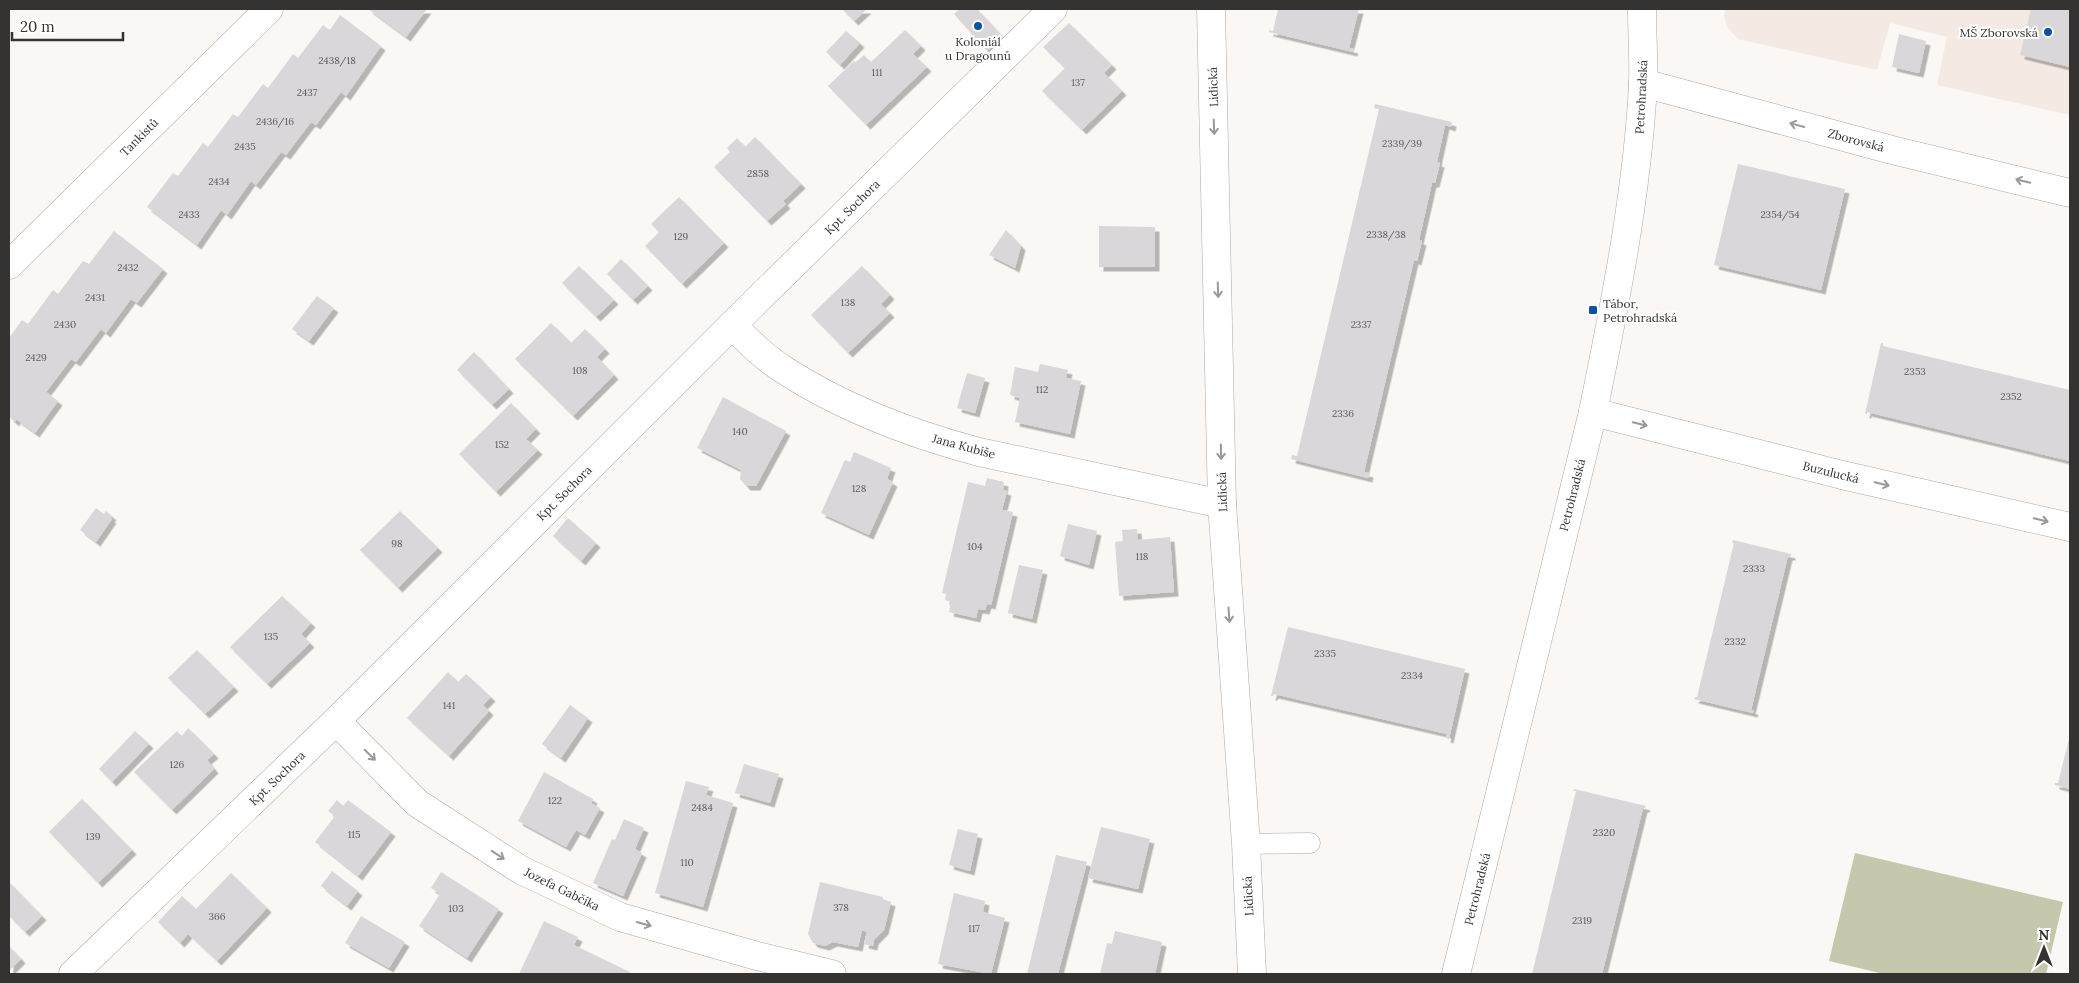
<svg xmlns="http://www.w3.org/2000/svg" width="2079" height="983" font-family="Lora,serif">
<defs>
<filter id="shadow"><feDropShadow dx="4.5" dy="4.5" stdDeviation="0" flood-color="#0004"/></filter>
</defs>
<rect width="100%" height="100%" fill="#faf7f5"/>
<path fill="#f4e9e3" d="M1726,9H2070V115L1937,85L1947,37L1890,23L1877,70L1738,39L1727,27L1724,15Z"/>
<path fill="#c5c8ad" d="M1855,853L2063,902L2046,974H1884L1829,961Z"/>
<g fill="#d9d7d9" filter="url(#shadow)">
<path d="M368,9H427L406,37Z"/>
<path d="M842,9H867L854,21Z"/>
<path d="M960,9H977L1003,37L987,51L954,14Z"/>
<path d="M1278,9H1359L1349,48L1354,49L1353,52L1269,32V30L1273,31Z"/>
<path d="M2031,9H2070V67L2020,55Z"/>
<path d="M340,15L381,46L346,96L341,92L316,125L311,122L286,155L281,152L256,185L251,181L227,215L221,210L197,245L147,207L173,173L178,176L203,143L208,147L233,114L238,117L263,84L268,88L293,54L298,58L323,25L330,30Z"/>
<path d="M1069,23L1112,65L1104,73L1122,91L1082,130L1042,91L1065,68L1043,47Z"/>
<path d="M905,30L921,46L913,54L927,67L866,125L828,86L854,61L856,62L864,55L871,62Z"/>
<path d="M846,31L860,43L840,65L826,52Z"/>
<path d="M1899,34L1926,41L1919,73L1892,67Z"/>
<path d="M1375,104L1452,122L1451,127L1445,125L1437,162L1440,163L1435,183H1432L1419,240L1422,241L1417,261L1414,260L1364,472L1369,473L1368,478L1291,459L1292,455L1297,456L1357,202L1379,109L1374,108Z"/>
<path d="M755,137L801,184L783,201L786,204L767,221L714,167L730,152L727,148L737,138L745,147Z"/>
<path d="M1738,164L1845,189L1821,290L1714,265Z"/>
<path d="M679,197L724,243L682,284L645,246L659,232L651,224Z"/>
<path d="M1099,226L1155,227V267H1099Z"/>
<path d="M1006,230L1021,246L1015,268L989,255Z"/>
<path d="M114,231L163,269L137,303L131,299L106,333L101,329L76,362L71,359L46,392L58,401L35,433L16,419L15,422L9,417V338L22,320L28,324L53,290L58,294L83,261L89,264Z"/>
<path d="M621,259L648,286L633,300L607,274Z"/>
<path d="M579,266L614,300L596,317L562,283Z"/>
<path d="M862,266L890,295L881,304L890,313L848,353L811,315Z"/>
<path d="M317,296L334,308L309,341L292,329Z"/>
<path d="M551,323L571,343L585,329L605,349L597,357L614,375L573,416L515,359Z"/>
<path d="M1881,343H1883V346L2070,390V461L1867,412V414H1865Z"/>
<path d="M474,352L509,389L492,405L457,370Z"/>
<path d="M1040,364L1068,370L1066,378L1081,381L1070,434L1015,422L1020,398L1010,395L1015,367L1038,372Z"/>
<path d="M967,373L985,378L975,413L957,408Z"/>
<path d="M723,397L786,431L756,486H746L740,479L741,470L697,448Z"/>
<path d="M511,403L536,429L526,439L538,450L496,492L459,454Z"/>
<path d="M854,452L891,468L887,479L893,482L869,535L821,513L845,460L850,462Z"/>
<path d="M987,478L1004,482L1003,490L1007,491L1002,510L1013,512L991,605L987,604L985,610L978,609L976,618L949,612L951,602L945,600L946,594L942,593L968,482L985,486Z"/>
<path d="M96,508L104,514L106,511L112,516L110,518L112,519L96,542L80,530Z"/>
<path d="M400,511L438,548L398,588L360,550Z"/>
<path d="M568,518L596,543L581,561L553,536Z"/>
<path d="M1068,524L1097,531L1089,565L1060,556Z"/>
<path d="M1137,529L1138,540L1170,537L1174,592L1119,596L1115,542L1123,541L1122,530Z"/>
<path d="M1733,540L1791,554V556H1788L1751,710H1754L1753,713L1694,699L1695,697H1697L1734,543H1732Z"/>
<path d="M1019,565L1043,570L1032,619L1008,613Z"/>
<path d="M282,596L311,623L301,634L310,643L267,684L230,647Z"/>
<path d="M1288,627L1465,669L1449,739L1446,738L1447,734L1274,694L1273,696H1271Z"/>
<path d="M197,650L234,687L205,714L168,678Z"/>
<path d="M448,672L458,682L466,674L491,697L483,705L489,711L449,756L407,718Z"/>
<path d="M570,705L588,718L561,758L542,744Z"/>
<path d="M188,728L214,754L207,760L214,769L172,810L134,772L177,731L182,736Z"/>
<path d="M135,731L149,744L112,782L99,769Z"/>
<path d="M2070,735V789L2055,785V783H2058Z"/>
<path d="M744,764L779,774L770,803L735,793Z"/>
<path d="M544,772L593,799L591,803L600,808L585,835L576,830L566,847L518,821Z"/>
<path d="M686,781L709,787L706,795L733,803L703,907L655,893Z"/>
<path d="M1574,789L1646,806L1645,808H1643L1602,974H1532L1576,791H1573Z"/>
<path d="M82,799L132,850L98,883L49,832Z"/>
<path d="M337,800L343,806L348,800L391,832L358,876L315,842L335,816L328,811Z"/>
<path d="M624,819L644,828L635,849L642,853L623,896L593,883L612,839L615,840Z"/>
<path d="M1101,827L1150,839L1138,889L1088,878Z"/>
<path d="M958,829L978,834L970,871L949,865Z"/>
<path d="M1056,855L1087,862L1058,974H1027Z"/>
<path d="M332,871L358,891L347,906L321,886Z"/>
<path d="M441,872L499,909L467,958L419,926L440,894L431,888Z"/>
<path d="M231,873L267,908L217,961L188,934L180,943L158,922L182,896L196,909Z"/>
<path d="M9,882L42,916L25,932L9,916Z"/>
<path d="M820,882L883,897V899L891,902L884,930L874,940L873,946L864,944L867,932L862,930L858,947L833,942L825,946L813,943L808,934Z"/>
<path d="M954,893L985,901L983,912L1005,918L991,974L938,964Z"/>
<path d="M361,916L405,942L389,968L345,943Z"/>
<path d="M544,921L578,937L574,945L630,972L629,974H519Z"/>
<path d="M1115,931L1162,942L1155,974H1100L1107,943L1112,944Z"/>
<path d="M9,946L21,959L9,971Z"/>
</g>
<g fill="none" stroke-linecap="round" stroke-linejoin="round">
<defs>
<path id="lane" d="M1246,844L1310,843"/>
<g id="street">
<path d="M1211,9L1222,504L1246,844L1252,974"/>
<path d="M1643,83L1892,150L2070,193"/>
<path d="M9,265L269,9"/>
<path d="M732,325C748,341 765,358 784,370C843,408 911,434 979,452L1222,504"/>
<path d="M1593,412L1842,475L2070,527"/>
<path d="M336,721L417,803L521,870L620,917L757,956L832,974"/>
<path d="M73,974L336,721L732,325L1053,9"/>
<path d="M1456,974L1593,412C1615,304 1637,195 1643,85C1644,60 1642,34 1642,9"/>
</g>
</defs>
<use href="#lane" stroke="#aca9a8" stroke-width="21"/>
<use href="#street" stroke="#aca9a8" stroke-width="29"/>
<use href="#lane" stroke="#fff" stroke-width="20"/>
<use href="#street" stroke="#fff" stroke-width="28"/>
</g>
<defs><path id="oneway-shaft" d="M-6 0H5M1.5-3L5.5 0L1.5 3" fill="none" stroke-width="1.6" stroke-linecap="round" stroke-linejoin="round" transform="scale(1.25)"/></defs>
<g stroke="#9a9998">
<use href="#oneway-shaft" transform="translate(1797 125) rotate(-165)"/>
<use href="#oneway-shaft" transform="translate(1214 127) rotate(88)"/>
<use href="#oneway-shaft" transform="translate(2023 181) rotate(-166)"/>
<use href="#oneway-shaft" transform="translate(1218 290) rotate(88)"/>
<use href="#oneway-shaft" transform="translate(1640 424) rotate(14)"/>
<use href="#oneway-shaft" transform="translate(1221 452) rotate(89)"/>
<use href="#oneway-shaft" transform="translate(1882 484) rotate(13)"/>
<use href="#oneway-shaft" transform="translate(2041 520) rotate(13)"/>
<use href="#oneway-shaft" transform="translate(1229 615) rotate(86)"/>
<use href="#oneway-shaft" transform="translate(370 755) rotate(45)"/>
<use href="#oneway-shaft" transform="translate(498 855) rotate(33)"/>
<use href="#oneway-shaft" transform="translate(644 924) rotate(16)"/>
</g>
<g fill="#0854a3" stroke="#fff" stroke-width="2">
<circle cx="978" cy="26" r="5"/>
<circle cx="2048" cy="32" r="5"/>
<rect x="1588" y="305" width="10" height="10" rx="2.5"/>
</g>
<g text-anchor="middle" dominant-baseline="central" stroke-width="4" stroke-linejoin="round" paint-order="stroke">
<g font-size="10" fill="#5d5c5c">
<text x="337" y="60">2438/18</text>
<text x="877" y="72">111</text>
<text x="1078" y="82">137</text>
<text x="307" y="92">2437</text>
<text x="275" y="121">2436/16</text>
<text x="1402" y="143">2339/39</text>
<text x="245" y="146">2435</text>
<text x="758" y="173">2858</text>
<text x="219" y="181">2434</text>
<text x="189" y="214">2433</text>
<text x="1780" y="214">2354/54</text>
<text x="1386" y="234">2338/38</text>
<text x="681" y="236">129</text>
<text x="128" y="267">2432</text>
<text x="95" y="297">2431</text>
<text x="848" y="302">138</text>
<text x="65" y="324">2430</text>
<text x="1361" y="324">2337</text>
<text x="36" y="357">2429</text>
<text x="580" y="370">108</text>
<text x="1915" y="371">2353</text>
<text x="1042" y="389">112</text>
<text x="2011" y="396">2352</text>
<text x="1343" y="413">2336</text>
<text x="740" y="431">140</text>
<text x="502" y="444">152</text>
<text x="859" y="488">128</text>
<text x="397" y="543">98</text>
<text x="975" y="546">104</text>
<text x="1142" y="556">118</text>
<text x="1754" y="568">2333</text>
<text x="271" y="636">135</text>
<text x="1735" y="641">2332</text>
<text x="1325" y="653">2335</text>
<text x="1412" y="675">2334</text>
<text x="449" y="705">141</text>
<text x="177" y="764">126</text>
<text x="555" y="800">122</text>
<text x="702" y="807">2484</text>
<text x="1604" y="832">2320</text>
<text x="354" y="834">115</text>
<text x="93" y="836">139</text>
<text x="687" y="862">110</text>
<text x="841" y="907">378</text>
<text x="456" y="908">103</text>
<text x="217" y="916">366</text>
<text x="1582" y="920">2319</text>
<text x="974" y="928">117</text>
</g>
<g font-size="12" fill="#343332" stroke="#fff" text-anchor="end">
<text x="2038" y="32">MŠ Zborovská</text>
<text x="978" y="41" text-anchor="middle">Koloniál<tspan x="978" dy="14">u Dragounů</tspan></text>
<text x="1603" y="303" text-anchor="start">Tábor,<tspan x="1603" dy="14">Petrohradská</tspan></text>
</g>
<g font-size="12" fill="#343332" stroke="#fff">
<text transform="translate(1213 87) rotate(-92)">Lidická</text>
<text transform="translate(1641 97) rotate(-87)">Petrohradská</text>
<text transform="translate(139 137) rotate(-45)">Tankistů</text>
<text transform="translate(1856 140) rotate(15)">Zborovská</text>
<text transform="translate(852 207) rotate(-45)">Kpt. Sochora</text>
<text transform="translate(964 446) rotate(15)">Jana Kubiše</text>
<text transform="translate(1831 472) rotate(14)">Buzulucká</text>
<text transform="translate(1222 492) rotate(-92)">Lidická</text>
<text transform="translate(564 493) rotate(-45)">Kpt. Sochora</text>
<text transform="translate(1572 495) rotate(-76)">Petrohradská</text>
<text transform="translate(277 778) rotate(-44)">Kpt. Sochora</text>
<text transform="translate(562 889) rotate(26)">Jozefa Gabčíka</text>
<text transform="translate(1477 889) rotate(-76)">Petrohradská</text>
<text transform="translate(1248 896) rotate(-93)">Lidická</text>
</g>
</g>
<rect width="2079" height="983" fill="none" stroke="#343332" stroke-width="20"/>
<g transform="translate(2044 948)" stroke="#ffffff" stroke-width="4" paint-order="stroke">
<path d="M0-4L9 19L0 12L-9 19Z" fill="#343332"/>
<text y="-8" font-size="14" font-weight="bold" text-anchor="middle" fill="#343332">N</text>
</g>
<path d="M12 32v8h111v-8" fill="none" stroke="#343332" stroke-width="2.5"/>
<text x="20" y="32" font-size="15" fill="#343332" stroke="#ffffff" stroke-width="4" paint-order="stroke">20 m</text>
</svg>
